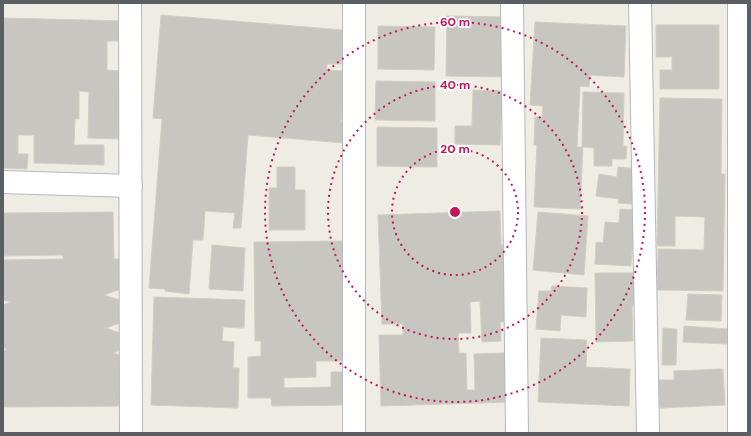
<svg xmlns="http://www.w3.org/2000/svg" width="751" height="436" font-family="'DM Sans',sans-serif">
<rect width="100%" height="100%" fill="#eeece3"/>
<g fill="#c8c6c0" stroke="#d2cec1">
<path d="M161,15L343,30L341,64H327V70L345,71L341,122H346L344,143L248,135L241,228H233L235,213L205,211L203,240H193L189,294L165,291V289L149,288L162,119L153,118Z"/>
<path d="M447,16L506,17L505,77L446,76Z"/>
<path d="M3,18L125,21V41H107V70L121,71L122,139L88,138L89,92L79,91V119H75L74,145H104V165L34,163V135H18V154H28L27,169L3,168Z"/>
<path d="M535,22L626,26L624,77L590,75L589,87L580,86L577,147H583L580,209L534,207L537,145H534L535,117H542L543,106L530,105Z"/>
<path d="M656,25H719V89H660V70H672V57H656Z"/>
<path d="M378,26L435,27L434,70L378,69Z"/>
<path d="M376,81L435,82V121L375,120Z"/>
<path d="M473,90L502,91L500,145L455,144V126H472Z"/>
<path d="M583,92L624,93L623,146H627L626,159H612V166H594V148L582,147Z"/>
<path d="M660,98L722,99L721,174H725L723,291L657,290L658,249L704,250L705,217L675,216V246H657Z"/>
<path d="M377,127L437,128V167L377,166Z"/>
<path d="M277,167H295V190H305V230H269V188H277Z"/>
<path d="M618,167L637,169L632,204L618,203L619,199L596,196L599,174L617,177Z"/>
<path d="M620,209L635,210L631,266L595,264L596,242L603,243L605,222L619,223Z"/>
<path d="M500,211L501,245H506L508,322H500L501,341L482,342L480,301L470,302L471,333H458L459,353H466L467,390H475L474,354L508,353L509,402L381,406L379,335H403V324H382L378,215Z"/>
<path d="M113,212L114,259H120L121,289L104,295L123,301V322L106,328L123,334V349L113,353L125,357L126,406L3,407V351L7,349L3,348V305L11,302L3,300V260L63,259V255L3,256V213Z"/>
<path d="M538,212L588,216L584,275L533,270Z"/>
<path d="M344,241L346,361H316V377L284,378V388L331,387V372H345V405L272,406L271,398H248V357L261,356V341H255L254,242Z"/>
<path d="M212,245L245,248L243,291L209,289Z"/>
<path d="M595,273H637L638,306H632L633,341L596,342Z"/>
<path d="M552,286L587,288L586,317L561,315L560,331L536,329L539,291H551Z"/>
<path d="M688,294L722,295L721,321L686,320Z"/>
<path d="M154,297L245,300L244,328L223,327L222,341L234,342L233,368H239L238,408L151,405Z"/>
<path d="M684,326L728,329L727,344L683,342Z"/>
<path d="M663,328L677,329L676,365H662Z"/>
<path d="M541,338L587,340L586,367L630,369L629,406L538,402Z"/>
<path d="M723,369L725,405L660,408L658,380H674V371Z"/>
</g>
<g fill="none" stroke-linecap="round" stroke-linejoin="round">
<defs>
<g id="minor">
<path d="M130,3L131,433"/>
<path d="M512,3L517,433"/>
<path d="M640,3L648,433"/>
<path d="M3,182L131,186"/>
<path d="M354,433V3"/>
<path d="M739,433V3"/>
</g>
</defs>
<use href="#minor" stroke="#b5b8bd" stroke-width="24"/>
<use href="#minor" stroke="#fff" stroke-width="22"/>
</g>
<g fill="none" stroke="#c2185b" stroke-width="2" stroke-dasharray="2 4">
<circle cx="455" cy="212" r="63"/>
<circle cx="455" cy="212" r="127"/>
<circle cx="455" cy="212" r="190"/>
</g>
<circle cx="455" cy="212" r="6" fill="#c2185b" stroke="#fff" stroke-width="2"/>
<g font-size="12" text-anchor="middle" font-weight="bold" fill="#c2185b" stroke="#fff" stroke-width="3.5" stroke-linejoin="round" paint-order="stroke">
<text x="455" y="26">60 m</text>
<text x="455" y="89">40 m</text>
<text x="455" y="153">20 m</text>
</g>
<rect width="751" height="436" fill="none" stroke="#5b5e63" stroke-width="8"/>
</svg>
